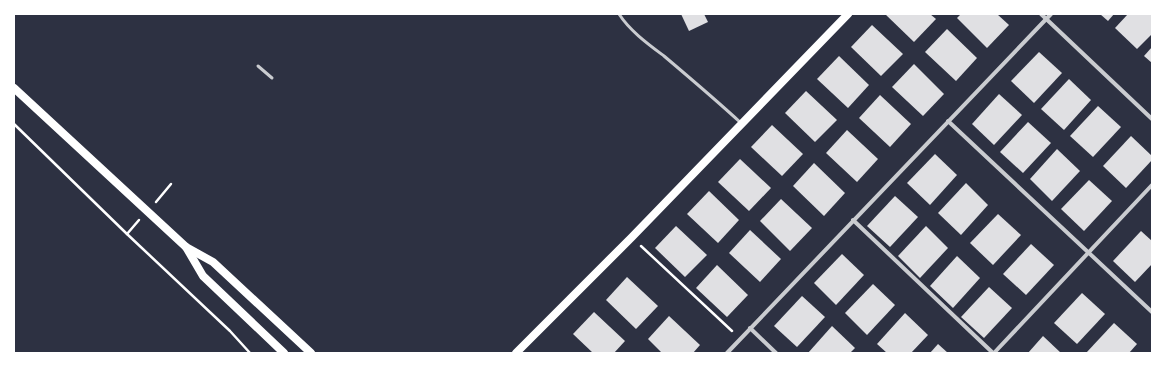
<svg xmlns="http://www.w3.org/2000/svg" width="1166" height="367" font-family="'Fira Sans Condensed',sans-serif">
<rect width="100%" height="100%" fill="#2d3142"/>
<g fill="#e0e0e3">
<path d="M681,14H704L708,22L689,31Z"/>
<path d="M885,14H930L936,19L914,42Z"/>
<path d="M961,14H997L1009,25L987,48L957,18Z"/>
<path d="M1100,14H1114L1108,21Z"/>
<path d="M1128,14H1152V34L1137,49L1115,28Z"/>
<path d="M872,25L903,54L881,76L851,47Z"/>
<path d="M947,29L977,58L956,81L925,52Z"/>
<path d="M1152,47V63L1144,56Z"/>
<path d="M1039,52L1062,73L1034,103L1011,81Z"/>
<path d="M839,56L869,85L848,108L817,79Z"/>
<path d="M914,64L944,94L923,116L892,87Z"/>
<path d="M1069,79L1091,100L1064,130L1041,109Z"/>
<path d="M806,91L837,120L815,142L785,113Z"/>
<path d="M999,94L1022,115L994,145L972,124Z"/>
<path d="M880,95L911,124L890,147L859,118Z"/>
<path d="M1098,106L1121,127L1093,157L1070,136Z"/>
<path d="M1028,122L1051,143L1023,173L1000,152Z"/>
<path d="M772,125L803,154L782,176L751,147Z"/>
<path d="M847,130L878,159L857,182L826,153Z"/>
<path d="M1131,136L1152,156V160L1126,188L1103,166Z"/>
<path d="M1057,149L1080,171L1052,201L1030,179Z"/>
<path d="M935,154L957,175L930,205L907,183Z"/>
<path d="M740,159L771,188L749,211L718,182Z"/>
<path d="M814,163L845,193L824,216L793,186Z"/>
<path d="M1089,180L1112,201L1084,231L1061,209Z"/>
<path d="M966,183L988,205L961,235L938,213Z"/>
<path d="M709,191L739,220L718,243L687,214Z"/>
<path d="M895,196L918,217L890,247L867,226Z"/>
<path d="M781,199L812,228L790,251L760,221Z"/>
<path d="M998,214L1021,235L993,265L970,243Z"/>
<path d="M676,226L707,255L685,277L655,248Z"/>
<path d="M926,226L948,248L920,278L898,256Z"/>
<path d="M750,230L781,259L760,282L729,253Z"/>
<path d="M1141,231L1152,241V264L1135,282L1113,261Z"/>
<path d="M1031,244L1054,265L1026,295L1003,274Z"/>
<path d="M842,254L864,275L836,305L814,283Z"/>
<path d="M957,256L980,278L953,308L930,286Z"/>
<path d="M717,265L748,295L727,317L696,288Z"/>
<path d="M627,277L658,306L636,329L606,300Z"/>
<path d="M873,284L895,305L867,335L845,313Z"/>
<path d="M989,287L1012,308L984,338L961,317Z"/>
<path d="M1082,293L1105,314L1077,344L1054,323Z"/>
<path d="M802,296L825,317L797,347L774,326Z"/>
<path d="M594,312L625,341L614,353H593L573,334Z"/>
<path d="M905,313L928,335L911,353H887L877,344Z"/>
<path d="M669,316L700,345L693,353H662L648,339Z"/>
<path d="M1114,323L1137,344L1129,353H1086Z"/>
<path d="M832,326L855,348L850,353H808Z"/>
<path d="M1043,336L1061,353H1028Z"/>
<path d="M938,344L948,353H930Z"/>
</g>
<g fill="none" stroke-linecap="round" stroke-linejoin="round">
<g stroke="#fff" stroke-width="2.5">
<path d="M14,124L127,234L230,331L250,353"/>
<path d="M156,202L171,184"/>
<path d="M127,234L139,220"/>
<path d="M641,246L732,331"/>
</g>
<g stroke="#caccd0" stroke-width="3">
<path d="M619,14C630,31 648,44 664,56C690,78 716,100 741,123"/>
<path d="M258,66L272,78"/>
</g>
<g stroke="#caccd0" stroke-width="4">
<path d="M1041,14L1152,119"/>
<path d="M948,121L1152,312"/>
<path d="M853,220L993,353"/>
<path d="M750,328L776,353"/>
<path d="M727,353L1051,14"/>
<path d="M994,353L1152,185"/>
</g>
<g stroke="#fff" stroke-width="8">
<path d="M14,88L186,247L213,262L311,353"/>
<path d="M186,247L203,276L284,353"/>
<path d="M516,353L632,237L848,14"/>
</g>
</g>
<rect width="1166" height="367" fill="none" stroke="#ffffff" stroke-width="30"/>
</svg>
